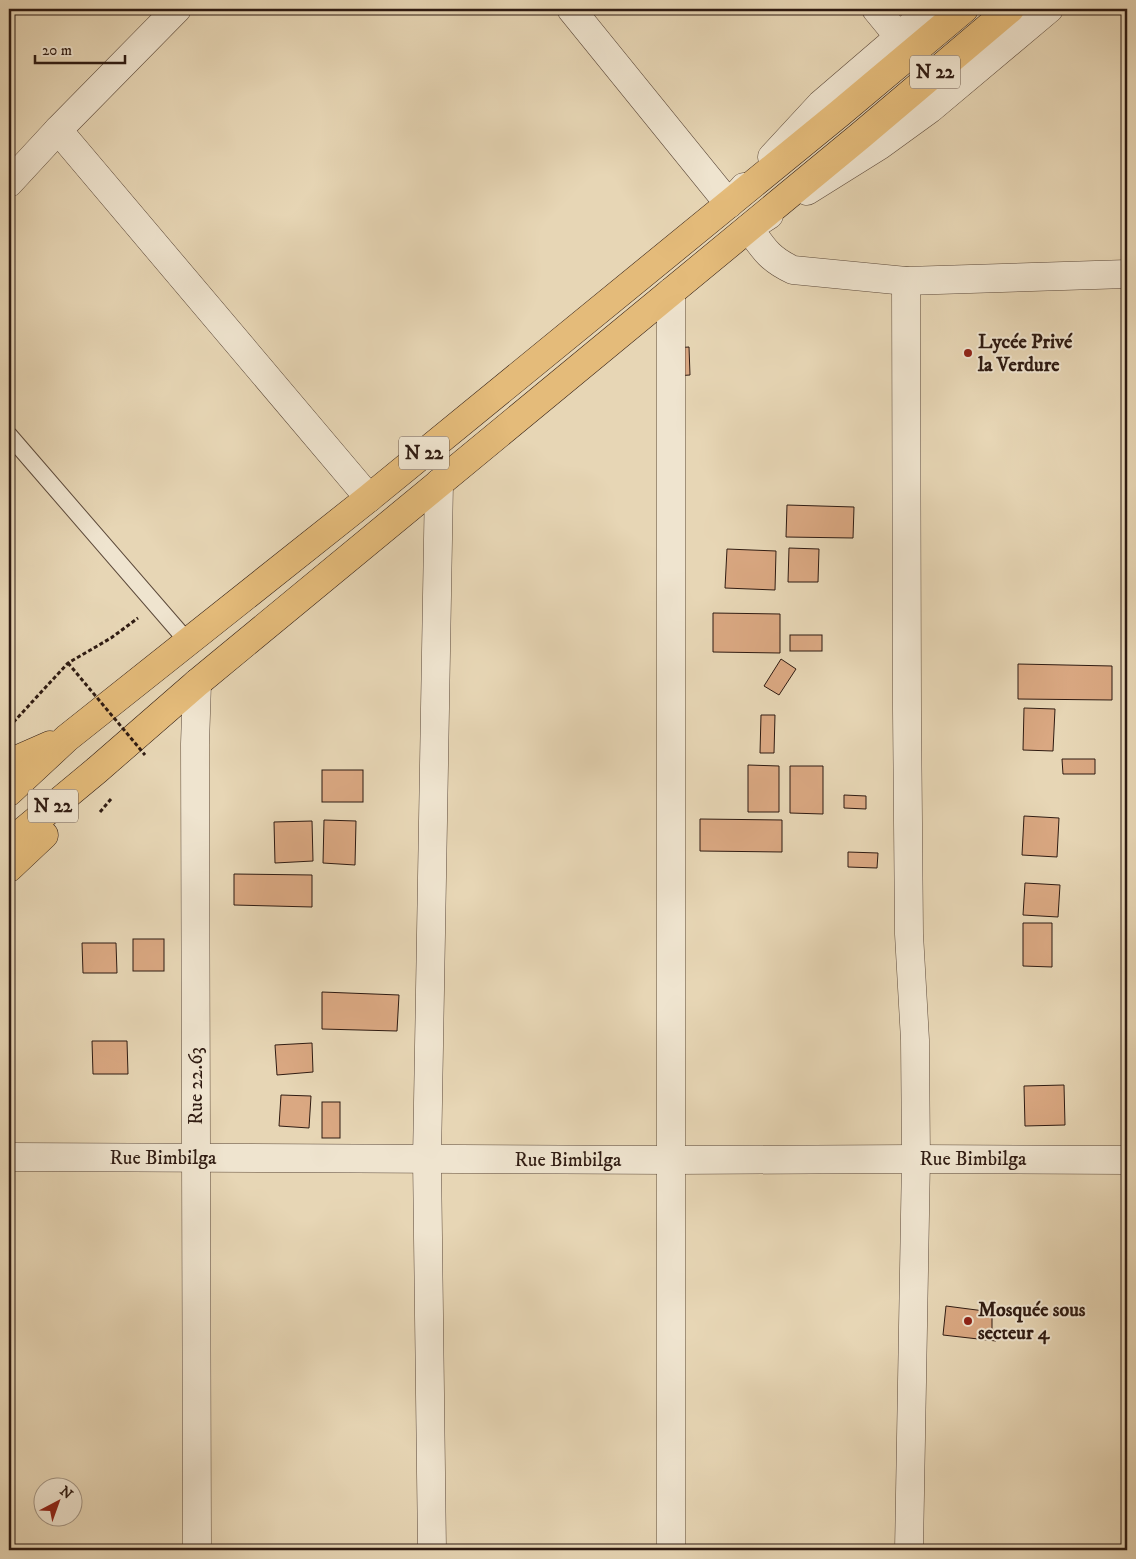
<svg xmlns="http://www.w3.org/2000/svg" width="1136" height="1559" font-family="'IM FELL DW Pica',serif">
<rect width="100%" height="100%" fill="#e7d6b5"/>
<filter id="stains"><feTurbulence type="fractalNoise" baseFrequency=".004" numOctaves="4"/><feColorMatrix values="0 0 0 0 .2 0 0 0 0 .09 0 0 0 0 .02 0 0 0 .5 -.17"/></filter>
<radialGradient id="worn" r=".72"><stop offset=".6" stop-color="#630" stop-opacity="0"/><stop offset="1" stop-color="#630" stop-opacity=".3"/></radialGradient>
<g fill="#daa882" stroke="#2f1b12">
<path d="M689,347L690,375L674,376L673,348Z"/>
<path d="M787,505L854,507L853,538L786,537Z"/>
<path d="M789,548L819,549L818,582H788Z"/>
<path d="M727,549L776,551L775,590L725,588Z"/>
<path d="M713,613L780,614V653L713,652Z"/>
<rect x="790" y="635" width="32" height="16"/>
<path d="M781,659L796,669L779,695L764,686Z"/>
<path d="M1018,664L1112,666V700L1018,699Z"/>
<path d="M1024,708L1055,709L1053,751L1023,750Z"/>
<path d="M761,715H775L774,753H760Z"/>
<path d="M1062,759H1095V774H1063Z"/>
<path d="M748,765L779,766V812H748Z"/>
<path d="M790,766H823V814L790,813Z"/>
<rect x="322" y="770" width="41" height="32"/>
<path d="M844,795L866,796V809L844,808Z"/>
<path d="M1024,816L1059,818L1057,857L1022,855Z"/>
<path d="M700,819L782,820V852L700,851Z"/>
<path d="M324,820L356,821L355,865L323,863Z"/>
<path d="M312,821L313,861L275,863L274,822Z"/>
<path d="M848,852L878,853L877,868L848,867Z"/>
<path d="M234,874L312,875V907L234,905Z"/>
<path d="M1025,883L1060,885L1058,917L1023,915Z"/>
<path d="M1023,923H1052V967L1023,966Z"/>
<rect x="133" y="939" width="31" height="32"/>
<path d="M82,943H116L117,973H83Z"/>
<path d="M322,992L399,995L397,1031L322,1029Z"/>
<path d="M92,1041H127L128,1074H93Z"/>
<path d="M312,1043L313,1072L277,1075L275,1045Z"/>
<path d="M1064,1085L1065,1125L1025,1126L1024,1086Z"/>
<path d="M281,1095L311,1096L309,1128L279,1126Z"/>
<rect x="322" y="1102" width="18" height="36"/>
<path d="M946,1306L992,1312V1330H997L996,1341L943,1335Z"/>
</g>
<g fill="none" stroke-linecap="round" stroke-linejoin="round">
<defs>
<path id="service" d="M9,435L188,642"/>
<g id="minor">
<path d="M571,9L729,204L744,187"/>
<path d="M876,9L899,37"/>
<path d="M58,130L369,498"/>
<path d="M772,157L821,104L899,37L929,9"/>
<path d="M9,183L58,130L177,9"/>
<path d="M807,191L879,146L930,109L1049,9"/>
<path d="M769,215L749,228C763,248 769,259 793,270L906,281L1127,274"/>
<path d="M906,281L907,710L909,934L915,1040L916,1159L909,1550"/>
<path d="M197,683L195,744L197,1550"/>
<path d="M9,1157L672,1160L916,1159L1127,1160"/>
<path d="M432,1550L427,1159L439,483"/>
<path d="M671,1550V292"/>
</g>
<g id="primary">
<path d="M9,763L50,745"/>
<path d="M9,792L67,738L369,498L840,113L964,9"/>
<path d="M9,843L97,770L197,683L860,136L1010,9"/>
<path d="M9,868L44,835"/>
</g>
</defs>
<use href="#service" stroke="#5d4a3b" stroke-width="18"/>
<use href="#minor" stroke="#5d4a3b" stroke-width="29"/>
<use href="#primary" stroke="#2f1b12" stroke-width="29"/>
<g stroke="#2f1b12" stroke-width="3" stroke-dasharray="4 2.5" stroke-linecap="butt">
<path d="M9,727L68,663L111,638L138,618"/>
<path d="M100,812L111,799"/>
</g>
<use href="#service" stroke="#efe4cf" stroke-width="16"/>
<use href="#minor" stroke="#efe4cf" stroke-width="28"/>
<use href="#primary" stroke="#e4bb7a" stroke-width="28"/>
<path stroke="#2f1b12" stroke-width="3" stroke-dasharray="4 2.5" stroke-linecap="butt" d="M68,663L145,755"/>
</g>
<g fill="#8f2418" stroke="#efe4cf" stroke-width="2">
<circle cx="968" cy="353" r="5"/>
<circle cx="968" cy="1321" r="5"/>
</g>
<g text-anchor="middle" dominant-baseline="central" stroke-width="4" stroke-linejoin="round" paint-order="stroke">
<g fill="#efe4cf" stroke="#69574b" stroke-width="1">
<rect x="910" y="55.5" width="50" height="33" rx="4"/>
<rect x="399" y="436.5" width="50" height="33" rx="4"/>
<rect x="28" y="789.5" width="50" height="33" rx="4"/>
</g>
<g font-size="19" font-weight="bold" fill="#2f1b12">
<text x="935" y="72">N 22</text>
<text x="424" y="453">N 22</text>
<text x="53" y="806">N 22</text>
</g>
<g font-size="20" font-weight="bold" fill="#2f1b12" stroke="#efe4cf" text-anchor="start">
<text x="978" y="342">Lycée Privé<tspan x="978" dy="23">la Verdure</tspan></text>
<text x="978" y="1310">Mosquée sous<tspan x="978" dy="23">secteur 4</tspan></text>
</g>
<g font-size="20" fill="#2f1b12" stroke="#efe4cf">
<text transform="translate(196 1086) rotate(-90)">Rue 22.63</text>
<text x="163" y="1158">Rue Bimbilga</text>
<text x="973" y="1159">Rue Bimbilga</text>
<text x="568" y="1160">Rue Bimbilga</text>
</g>
</g>
<rect width="1136" height="1559" fill="none" stroke="#e7d6b5" stroke-width="30"/>
<rect x="10" y="10" width="1116" height="1539" fill="none" stroke="#2f1b12" stroke-width="2.5"/>
<rect x="15" y="15" width="1106" height="1529" fill="none" stroke="#2f1b12"/>
<g transform="translate(58 1502) rotate(41)"><circle r="24" fill="#efe4cf" stroke="#a29483"/>
<path d="M0-4L9 19L0 12L-9 19Z" fill="#8f2418"/>
<text y="-8" font-size="14" font-weight="bold" text-anchor="middle" fill="#2f1b12">N</text>
</g>
<path d="M35 55v8h90v-8" fill="none" stroke="#2f1b12" stroke-width="2.5"/>
<text x="42" y="55" font-size="15" fill="#2f1b12" stroke="#efe4cf" stroke-width="4" paint-order="stroke">20 m</text>
<rect width="100%" height="100%" filter="url(#stains)"/>
<rect width="100%" height="100%" fill="url(#worn)"/>
</svg>
